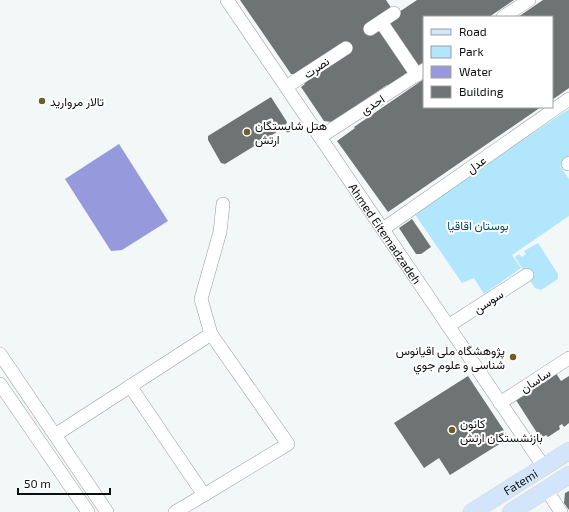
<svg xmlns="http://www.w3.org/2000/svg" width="569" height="512" font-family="'Exo 2',Vazirmatn,sans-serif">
<rect width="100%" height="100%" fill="#f2f7f8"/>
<g fill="#b2e6fc">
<path d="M569,109V159L560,166L569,179V216L512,255L521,268L484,294L474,278L462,283L414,213Z"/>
<path d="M538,243L558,274V279L541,290L535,288L515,257L519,254L522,257L526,254L524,251Z"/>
</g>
<path fill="#969add" d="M119,144L168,221L122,250L111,251L65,179Z"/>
<g fill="#6e7373">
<path d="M240,0H386L392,9L381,28L410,71L388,86L387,85L332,122L324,121L301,87L305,84L304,83L350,52L344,42L296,74H291Z"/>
<path d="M417,0H514L489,17H424V62L417,66L388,23L396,14Z"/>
<path d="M543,0H569V88L552,100V17H518Z"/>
<path d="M424,79V107H541L388,212L337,141L355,128L354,127Z"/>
<path d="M271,97L287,122L285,127L225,164L221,163L208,140V136Z"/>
<path d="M412,219L431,247L421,254H416L399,228Z"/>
<path d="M554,370L561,381L569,376V423L564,427L562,424L559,426L560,429L548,437L546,435L543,437L541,434L539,436L514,397Z"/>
<path d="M468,376L509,438L450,475L439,458L424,468L394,423Z"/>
<path d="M569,491V510L564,503L565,493Z"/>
</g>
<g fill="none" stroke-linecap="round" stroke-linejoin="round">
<defs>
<g id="minor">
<path id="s1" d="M227,0L544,467"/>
<path d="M503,17L529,0"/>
<path d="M381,22L417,75"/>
<path d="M370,29L394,13"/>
<path d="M286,87L346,48"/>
<path d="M320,137L424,70"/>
<path d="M568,164L569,163"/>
<path d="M383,229L569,99"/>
<path d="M448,326L527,275"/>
<path d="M0,354L107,512"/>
<path d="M0,384L88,512"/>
<path d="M130,386L204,495L175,512"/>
<path d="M500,403L569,358"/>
<path d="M55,435L211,334L201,299L220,232L223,204"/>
<path d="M546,489L561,512"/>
<path d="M204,495L288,444L211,334"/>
</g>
<g id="major">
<path id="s2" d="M472,512L569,451"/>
<path d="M511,512L569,475"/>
</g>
</defs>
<use href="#minor" stroke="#989c9e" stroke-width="14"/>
<use href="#major" stroke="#d3d4d4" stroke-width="18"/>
<use href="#minor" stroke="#fff" stroke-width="13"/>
<use href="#major" stroke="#d3e5fa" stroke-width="17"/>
</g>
<g fill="#6f5c2b" stroke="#fff" stroke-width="1.5">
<circle cx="42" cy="101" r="4"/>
<circle cx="247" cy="132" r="4"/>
<circle cx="513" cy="357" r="4"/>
<circle cx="452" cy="430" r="4"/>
</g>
<g text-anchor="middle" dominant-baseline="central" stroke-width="4" stroke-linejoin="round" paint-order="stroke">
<g font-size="12" fill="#0d0f0f" stroke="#fff">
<text transform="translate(316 67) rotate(-34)">نصرت</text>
<text transform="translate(372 104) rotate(-33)">احدی</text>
<text transform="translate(476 164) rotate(-35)">عدل</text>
<text stroke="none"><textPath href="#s1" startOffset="282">Ahmed Eitemadzadeh</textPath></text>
<text transform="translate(488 301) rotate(-33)">سوسن</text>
<text transform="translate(535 380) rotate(-33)">ساسان</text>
<text stroke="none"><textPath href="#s2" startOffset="57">Fatemi</textPath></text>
</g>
<g font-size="12" fill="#0d0f0f" stroke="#fff" text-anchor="start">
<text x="50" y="101">تالار مروارید</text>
<text x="255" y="125">هتل شایستگان<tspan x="255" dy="14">ارتش</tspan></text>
<text x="505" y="350" text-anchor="end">پژوهشگاه ملی اقیانوس<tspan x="505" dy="14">شناسی و علوم جوي</tspan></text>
<text x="460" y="423">کانون<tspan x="460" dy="14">بازنشستگان ارتش</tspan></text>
</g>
<g font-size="12" fill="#004d65" stroke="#fff">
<text x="478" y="225">بوستان اقاقیا</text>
</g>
</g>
<rect x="423" y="16" width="130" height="92" fill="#ffffff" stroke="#9e9f9f"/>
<rect x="431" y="29" width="20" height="6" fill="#d3e5fa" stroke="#9e9f9f"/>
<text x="459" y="36" font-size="12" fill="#0d0f0f">Road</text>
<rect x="431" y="46" width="20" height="12" fill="#b2e6fc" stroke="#9e9f9f"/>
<text x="459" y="56" font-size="12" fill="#0d0f0f">Park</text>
<rect x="431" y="66" width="20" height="12" fill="#969add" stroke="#9e9f9f"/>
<text x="459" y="76" font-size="12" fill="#0d0f0f">Water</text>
<rect x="431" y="86" width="20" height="12" fill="#6e7373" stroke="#9e9f9f"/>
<text x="459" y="96" font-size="12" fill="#0d0f0f">Building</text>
<path d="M18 488v6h92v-6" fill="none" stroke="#0d0f0f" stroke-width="2"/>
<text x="24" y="488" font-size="12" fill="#0d0f0f" stroke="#ffffff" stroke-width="3" paint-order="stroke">50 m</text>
</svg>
